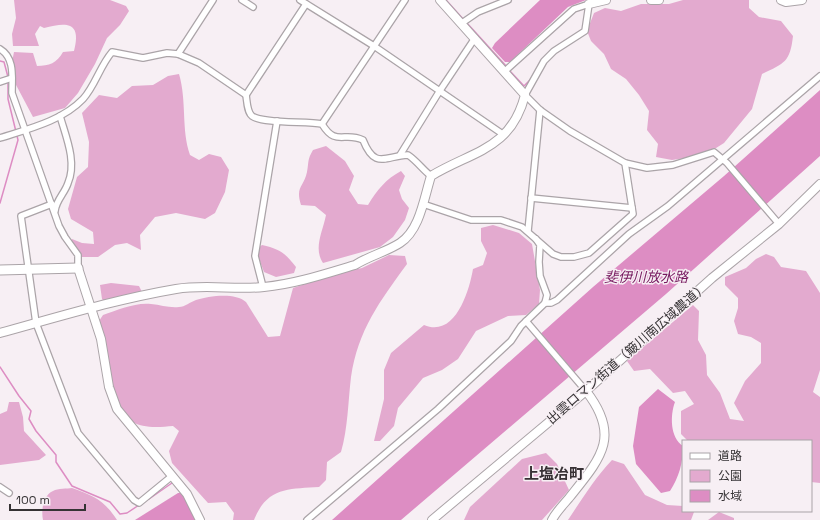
<svg xmlns="http://www.w3.org/2000/svg" width="820" height="520" font-family="'Space Grotesk','Noto Sans JP',sans-serif">
<rect width="100%" height="100%" fill="#f7eff4"/>
<g fill="#e3aacf">
<path d="M14,0H110L126,6L129,11L120,25L107,38L95,64L78,93L65,108L33,117L15,83V72L12,62L14,52L33,53L37,66C49,66 57,63 63,52L74,51C82,21 66,22 44,28L40,26L35,34L39,46H13L12,34L16,18Z"/>
<path d="M683,0H749V8L759,17L781,21L793,36C790,62 785,63 762,74L752,109L724,143L705,155L672,160L656,157L658,144L647,130L649,111L639,95L626,79L611,69L604,54L591,41L587,31L594,13L605,8L621,11L641,4H669Z"/>
<path d="M179,74C187,101 181,129 190,155L199,160L209,154L221,157L229,170L225,192L215,213L205,219L176,213L155,217L140,235L141,250L127,243L115,245L98,257H82L71,242L72,239L82,243L94,244L93,232L71,219L68,209L77,177L88,167L89,142L82,113L99,95L117,98L132,86L153,85L168,76Z"/>
<path d="M326,146L345,161L354,176L349,190L358,204L368,205C377,190 386,179 401,171L405,176L399,190L402,199L409,208L405,220L393,237L380,247L323,263C313,248 323,231 326,215L315,206L301,205C295,186 304,187 307,172C309,162 307,160 313,150Z"/>
<path d="M493,225L519,233L532,244L540,290L539,304L526,315L508,316L476,331L458,359L442,370L423,378L398,408L394,426L380,441H374L384,399V370L391,353L424,325C455,338 469,292 473,269L483,265L487,253L481,241V228Z"/>
<path d="M262,245C280,249 285,253 296,267L294,273L276,277L264,272L258,256V248Z"/>
<path d="M766,254L774,257L781,267L806,271L820,293V370L813,392L820,397V483L811,482V441H688L681,434V411L694,404L685,391L673,393L650,369L634,371L627,361L693,305L699,311L698,340L706,355L707,375L720,393L730,419L744,421L734,403L745,381L761,363V343L751,337L738,334L734,321L738,308V298L725,285V277L746,268L756,259Z"/>
<path d="M389,255L405,256L407,264C380,301 358,330 351,377C348,402 348,428 341,452L327,462L326,480L319,487C289,489 267,487 254,520H233L234,513L226,502L208,503L172,463L169,451L179,431L173,426C160,427 143,429 131,421C111,409 104,344 99,321L103,315C117,310 136,302 151,304C161,305 169,308 179,307C185,307 190,302 196,300C209,296 235,292 246,302L268,337L280,336L293,288L332,275L362,268Z"/>
<path d="M111,283L139,286L143,294L105,302L102,299L100,285Z"/>
<path d="M9,402H19L23,417L24,431L46,455L39,460L0,465V414L7,411Z"/>
<path d="M546,453L557,464L569,490L542,520H464L470,507L522,459Z"/>
<path d="M612,460L624,464L645,495L667,505L683,506V511L694,512L691,520H568C582,499 595,478 612,460Z"/>
<path d="M72,488C94,496 104,500 117,520H43C41,511 43,495 53,491C58,488 67,489 72,488Z"/>
<path d="M719,512L734,518V520H708Z"/>
</g>
<g fill="#dd8dc3">
<path d="M540,0H586L568,7L510,62H505L492,48L495,43Z"/>
<path d="M820,90V156L666,294L401,520H332L593,287L724,176Z"/>
<path d="M658,389L675,402C670,415 670,438 683,446C683,463 679,477 670,491L661,493L636,464L633,446L639,407Z"/>
<path d="M178,493H183L192,507L195,520H135Z"/>
</g>
<g fill="none" stroke-linecap="round" stroke-linejoin="round">
<g stroke="#dd8dc3" stroke-width="1.5">
<path d="M446,0L464,20"/>
<path d="M466,22L507,67"/>
<path d="M0,61L4,62L8,77"/>
<path d="M509,70L524,86L531,79"/>
<path d="M0,203L18,140L8,99V81"/>
<path d="M0,367L19,396L31,411L29,419L36,431L56,455V462L72,486L110,502L120,514L127,513L139,505"/>
<path d="M149,499L172,483"/>
</g>
<defs>
<g id="street">
<path d="M242,0L253,7"/>
<path d="M300,0L374,46L504,135"/>
<path d="M462,23L478,12L508,0"/>
<path d="M0,49C15,58 12,77 12,93L59,226L65,237L78,255V268"/>
<path d="M178,54L213,0"/>
<path d="M505,71L574,9L589,4L585,31L554,51L544,61L525,95L540,110L570,131L625,163L647,168L673,165L714,152L727,163L779,224"/>
<path d="M0,82L12,78"/>
<path d="M246,95L306,4"/>
<path d="M322,124L405,0"/>
<path d="M0,138C28,129 62,121 83,99C95,86 100,66 112,52L143,58L167,53L178,54L199,63L246,95C247,101 247,112 252,116C263,124 307,121 322,124C336,147 344,131 363,140C375,170 385,156 408,155C417,161 423,170 431,176"/>
<path d="M400,155L439,92L475,38"/>
<path d="M531,198L632,208"/>
<path d="M52,204L21,216L36,323L78,433L134,500L139,503L172,476"/>
<path d="M423,204L471,220H501L522,227L553,254L561,257H574L589,253L633,214L625,163"/>
<path d="M55,211C56,200 65,193 68,183C77,162 66,137 60,116"/>
<path d="M528,231L540,110"/>
<path d="M263,287L255,256L277,121"/>
<path d="M545,303H551L557,300L629,234L668,206L820,76"/>
<path d="M526,321L586,391"/>
<path d="M0,487L9,493"/>
<path d="M307,520L438,409L511,341L521,326L545,303L547,295L540,276L539,262L540,245L536,239"/>
</g>
<g id="secondary">
<path d="M651,0H659"/>
<path d="M781,0L786,2L802,0"/>
<path d="M589,4L606,0"/>
<path d="M78,268L101,339L109,387L117,409L187,494L200,520"/>
<path d="M0,333C58,317 117,299 176,289C206,284 234,290 264,287C295,284 325,274 355,265C369,256 386,252 400,243C420,230 424,198 431,176C472,151 511,150 525,95L440,0"/>
<path d="M432,520L586,391L712,278L779,224L820,184"/>
<path d="M552,520C556,512 563,505 569,498C600,459 622,437 586,391"/>
</g>
<path id="primary" d="M0,270L78,268"/>
</defs>
<use href="#street" stroke="#aba4a8" stroke-width="8"/>
<use href="#secondary" stroke="#aba4a8" stroke-width="10"/>
<use href="#primary" stroke="#aba4a8" stroke-width="11"/>
<use href="#street" stroke="#fff" stroke-width="5.5"/>
<use href="#secondary" stroke="#fff" stroke-width="8"/>
<use href="#primary" stroke="#fff" stroke-width="9"/>
</g>
<g text-anchor="middle" dominant-baseline="central" stroke-width="3" stroke-linejoin="round" paint-order="stroke">
<g font-size="13" fill="#353234" stroke="#f7eff4">
<text transform="translate(627 353) rotate(-41)">出雲ロマン街道（簸川南広域農道）</text>
</g>
<g font-size="14" font-style="italic" fill="#76175e" stroke="#f7eff4">
<text x="646" y="277">斐伊川放水路</text>
</g>
<g font-size="15" font-weight="bold" fill="#373034" stroke="#f7eff4">
<text x="554" y="473">上塩冶町</text>
</g>
</g>
<rect x="682" y="440" width="130" height="72" fill="#f7eff4" stroke="#a9a3a7"/>
<rect x="690" y="453" width="20" height="6" fill="#ffffff" stroke="#a9a3a7"/>
<text x="718" y="460" font-size="12" fill="#353234">道路</text>
<rect x="690" y="470" width="20" height="12" fill="#e3aacf" stroke="#a9a3a7"/>
<text x="718" y="480" font-size="12" fill="#353234">公園</text>
<rect x="690" y="490" width="20" height="12" fill="#dd8dc3" stroke="#a9a3a7"/>
<text x="718" y="500" font-size="12" fill="#353234">水域</text>
<path d="M10 504v6h75v-6" fill="none" stroke="#353234" stroke-width="2"/>
<text x="16" y="504" font-size="12" fill="#353234" stroke="#f7eff4" stroke-width="3" paint-order="stroke">100 m</text>
</svg>
